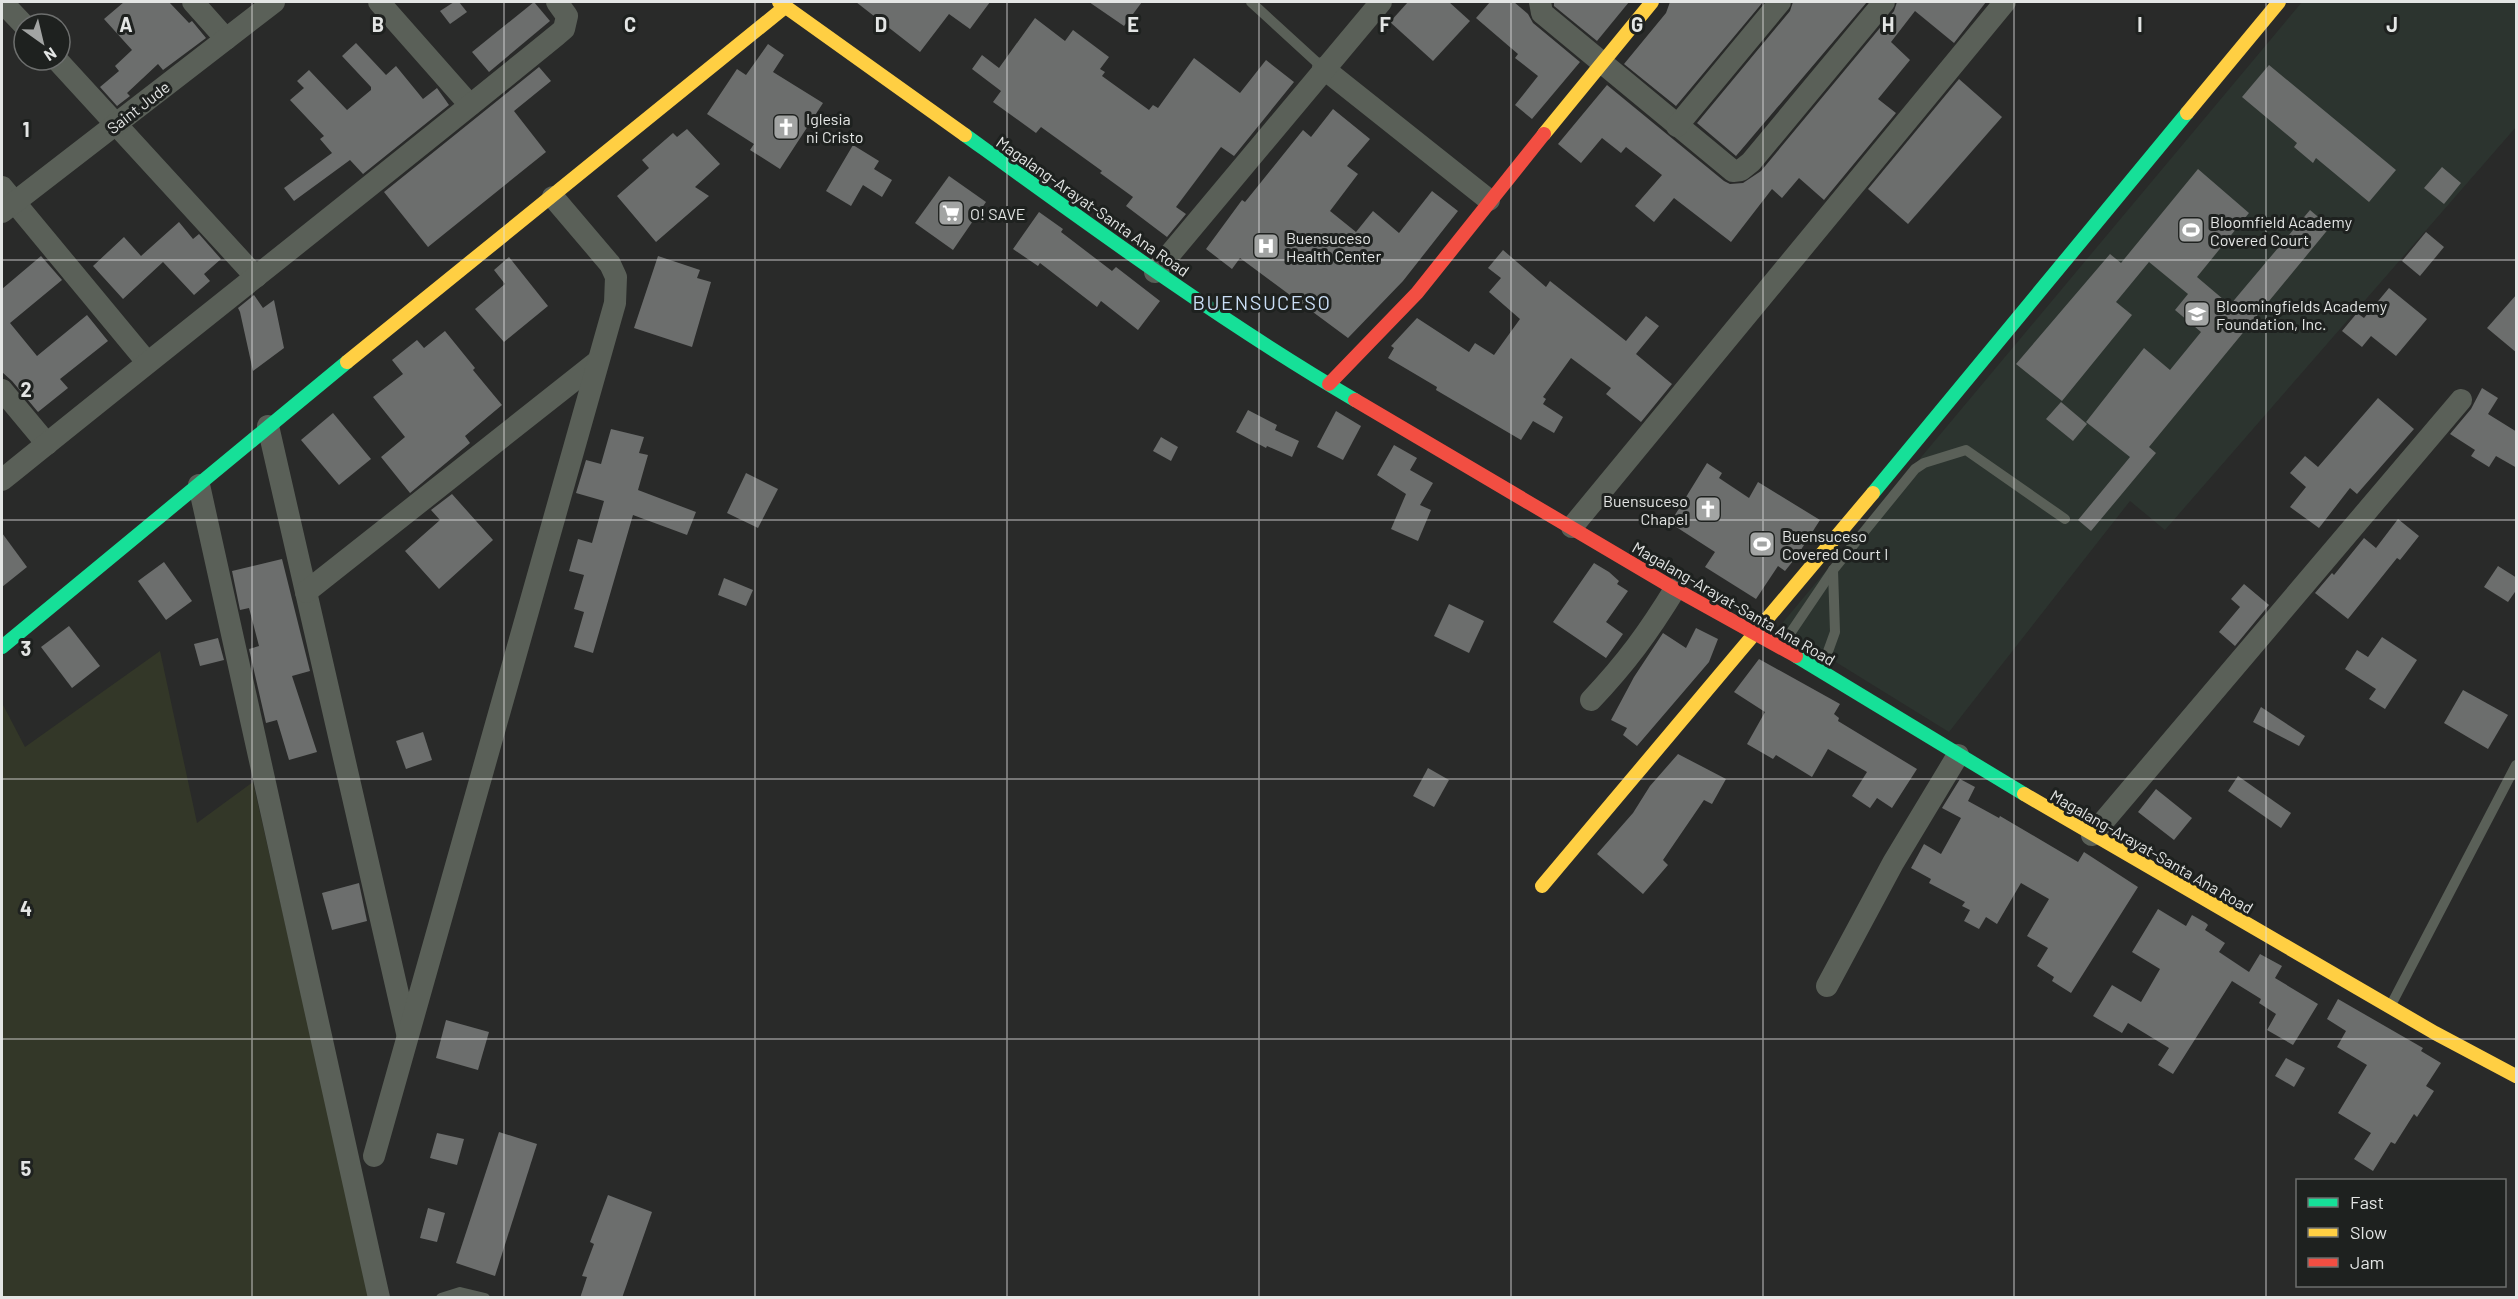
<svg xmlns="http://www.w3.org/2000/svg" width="2518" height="1299" font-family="Barlow,sans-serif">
<rect width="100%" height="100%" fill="#292a29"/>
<path fill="#2c342f" d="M2302,2H2516V127L2165,530L2130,501L1949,732L1779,627Z"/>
<path fill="#333728" d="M160,651L197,823L253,782L370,1297H2V703L25,747Z"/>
<g fill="#6c6e6d">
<path d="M124,2H169L189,23L192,21L206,38L163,70L158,64L127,93L130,96L117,106L100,87L119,71L115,66L132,50L104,19Z"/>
<path d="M454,2H459L467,12L450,24L440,11Z"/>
<path d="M534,2L550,21L489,72L472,52Z"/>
<path d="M856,2H990L970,29L949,14L920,52Z"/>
<path d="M1089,2H1142L1124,26Z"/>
<path d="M1408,2H1449L1470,21L1433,61L1390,22Z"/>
<path d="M1490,2H1514L1528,14L1533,23L1580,62L1532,119L1515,105L1538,76L1515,58L1518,54L1476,18Z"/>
<path d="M1554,2H1629L1597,41L1554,6Z"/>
<path d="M1670,2H1763L1676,106L1624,64L1666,13Z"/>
<path d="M1793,2H1867L1736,156L1697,123L1790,11Z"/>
<path d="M1897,2H1986L1954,43L1915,11L1891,42L1910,60L1878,99L1896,113L1824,200L1799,178L1782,198L1772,189L1731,242L1674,198L1654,222L1635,206L1662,175L1626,147L1621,153L1602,138L1581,163L1558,144L1607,85L1724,181L1730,184L1743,183L1761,171L1894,11Z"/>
<path d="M1035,18L1065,41L1073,30L1109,57L1100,69L1105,72L1102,76L1149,110L1153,105L1158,108L1194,58L1240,93L1266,60L1294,82L1234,156L1221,147L1176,207L1186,214L1167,237L1126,206L1133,197L1100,173L1102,171L1041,127L1036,133L993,102L1001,91L972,69L982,55L999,68Z"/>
<path d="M356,43L386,75L396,66L423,99L437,88L449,105L363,174L350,160L294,201L284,188L332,153L320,139L324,136L290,100L304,88L297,81L309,70L347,110L371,90V87L342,56Z"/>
<path d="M768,44L784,55L773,72L823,103L780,169L750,150L754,144L707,114L737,69L746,75Z"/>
<path d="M2269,65L2396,170L2369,202L2316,158L2313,163L2294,147L2297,143L2242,97Z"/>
<path d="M539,67L551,81L514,111L546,152L428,247L384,192Z"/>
<path d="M1959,79L2002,117L1908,224L1868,189Z"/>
<path d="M1333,109L1370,139L1347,166L1358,174L1330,211L1356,232L1373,211L1399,233L1432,191L1458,211L1403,281L1348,338L1240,258L1232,269L1206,249L1242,200L1245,202L1303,130L1311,137Z"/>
<path d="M687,129L720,164L695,187L709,196L656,242L617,196L649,168L642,160L673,133L677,137Z"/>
<path d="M853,145L879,161L874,169L892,180L882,197L863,185L851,206L826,191Z"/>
<path d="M2442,167L2461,183L2444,204L2424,188Z"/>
<path d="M2198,169L2249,213L2197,277L2230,305L2310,210L2330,227L2149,447L2156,453L2091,531L2078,520L2130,457L2086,422L2144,348L2170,370L2201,332L2175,310L2188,294L2149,262L2116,302L2132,315L2062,401L2016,364L2110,254L2121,263Z"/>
<path d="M949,176L986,202L953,250L915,223Z"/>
<path d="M1039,212L1063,229L1061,232L1112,271L1116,267L1160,301L1138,330L1101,301L1097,307L1040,263L1038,266L1013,249Z"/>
<path d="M179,222L193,239L199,234L221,259L204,274L210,281L194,295L163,262L123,299L93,266L124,237L141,256Z"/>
<path d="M2426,232L2444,247L2420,276L2402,261Z"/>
<path d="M1503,250L1546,287L1550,281L1626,341L1646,316L1659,326L1636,354L1672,384L1641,422L1606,394L1611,388L1571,358L1543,397L1546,399L1543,404L1563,417L1554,433L1533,421L1521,440L1436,390L1437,387L1388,358L1394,348L1391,346L1417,318L1469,352L1475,343L1494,355L1520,319L1489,292L1501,278L1488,268Z"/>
<path d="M41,256L62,280L10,323L37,356L87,315L108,341L60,379L68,388L38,412L12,381L2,372V289Z"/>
<path d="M658,256L700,270L697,278L711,282L692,347L634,328Z"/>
<path d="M509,257L548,306L504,342L475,309L505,284L494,270Z"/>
<path d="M2389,288L2427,319L2396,356L2371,336L2362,347L2342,331L2357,313L2364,318Z"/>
<path d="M2517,294V353L2487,328Z"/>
<path d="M254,295L263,308L274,300L284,348L253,371L240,312L238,308Z"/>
<path d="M445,331L475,368L473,370L502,405L465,436L470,443L410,493L381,457L405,437L373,397L403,374L392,360L417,340L424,348Z"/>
<path d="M2482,388L2498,398L2488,414L2517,432V468L2496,456L2489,467L2471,456L2475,450L2450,434L2471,409Z"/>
<path d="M2378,398L2414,429L2357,494L2350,488L2319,528L2290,507L2306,487L2290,473L2305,456L2318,467Z"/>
<path d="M2061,402L2087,424L2073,441L2046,419Z"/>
<path d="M1248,410L1277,425L1275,430L1299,441L1292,457L1267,446L1266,448L1236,432Z"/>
<path d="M1336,411L1361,426L1343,460L1317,447Z"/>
<path d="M333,413L371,459L339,485L301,440Z"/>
<path d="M611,429L644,437L639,453L648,455L638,490L696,512L687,535L633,515L593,653L574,647L584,612L574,609L584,575L569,571L578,539L592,543L604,501L576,493L586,460L601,464Z"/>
<path d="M1161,437L1178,447L1171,461L1153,451Z"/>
<path d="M1394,445L1417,458L1410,470L1433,483L1420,505L1431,510L1418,541L1391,529L1406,494L1377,475Z"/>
<path d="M1707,463L1722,473L1719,478L1749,498L1758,482L1820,520L1797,556L1785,571L1778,566L1756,599L1705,567L1715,552L1670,523Z"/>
<path d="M746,473L778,489L758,528L727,513Z"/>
<path d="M452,494L493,540L439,589L405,551L440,520L431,510Z"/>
<path d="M2398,519L2419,536L2400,560L2397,558L2348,619L2315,593L2332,573L2334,575L2364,538L2376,548Z"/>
<path d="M2,533L27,567L2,587Z"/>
<path d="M282,559L310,671L292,676L317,752L289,760L277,720L266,723L249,649L259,646L249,608L240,610L232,571Z"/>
<path d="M164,562L192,601L166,620L138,581Z"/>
<path d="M1594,563L1609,572L1619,581L1617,584L1628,591L1606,622L1623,634L1606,658L1553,622Z"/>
<path d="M2498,566L2517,578V589L2508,602L2484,587Z"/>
<path d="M724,578L753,590L746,606L718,595Z"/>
<path d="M2244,584L2269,605L2235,646L2219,632L2240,607L2231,599Z"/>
<path d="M1449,604L1484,621L1469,653L1434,636Z"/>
<path d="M69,626L100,666L72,688L41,647Z"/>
<path d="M1696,628L1718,639L1709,662L1637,746L1623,735L1627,728L1611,720L1634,677L1663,633L1686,648Z"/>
<path d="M2382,637L2417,660L2385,709L2369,699L2376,689L2345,669L2357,650L2368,657Z"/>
<path d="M218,638L224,660L200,666L194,644Z"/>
<path d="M1759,659L1840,704L1834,714L1839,718L1838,721L1917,769L1892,808L1877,798L1870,808L1852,796L1867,772L1828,749L1812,777L1776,755L1773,759L1747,744L1765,712L1734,692Z"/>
<path d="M2463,690L2508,715L2488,749L2444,723Z"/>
<path d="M2261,707L2305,736L2299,746L2253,722Z"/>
<path d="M423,732L432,760L406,769L396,741Z"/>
<path d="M1678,754L1726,779L1712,804L1704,800L1663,860L1668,865L1643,894L1597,854L1633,813L1650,786Z"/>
<path d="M1428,768L1449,780L1434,807L1413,796Z"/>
<path d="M2238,776L2291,813L2281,828L2228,791Z"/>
<path d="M1960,779L1975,787L1968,801L1999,818L2000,816L2078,862L2084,852L2138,887L2071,993L2052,981L2054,977L2037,966L2048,948L2027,936L2049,899L2021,883L1997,924L1986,917L1979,929L1964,921L1970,910L1962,906L1965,902L1929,883L1931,879L1911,868L1924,844L1941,854L1961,818L1942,808Z"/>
<path d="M2156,789L2192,818L2174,840L2138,812Z"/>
<path d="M359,883L367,921L332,930L322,893Z"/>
<path d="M2158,909L2186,926L2192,915L2206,923L2208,925L2205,930L2225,943L2219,952L2249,972L2260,954L2282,966L2275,978L2318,1004L2293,1045L2267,1030L2276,1014L2259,1003L2261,999L2232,981L2173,1074L2158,1065L2169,1048L2128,1023L2122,1033L2093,1016L2112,985L2141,1002L2160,969L2132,952Z"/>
<path d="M2338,999L2423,1048L2421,1051L2441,1063L2426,1086L2434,1091L2417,1117L2414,1114L2395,1144L2391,1142L2373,1171L2354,1159L2371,1133L2338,1113L2367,1065L2337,1047L2346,1031L2327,1019Z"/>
<path d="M446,1020L489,1032L478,1070L436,1058Z"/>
<path d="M2286,1058L2305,1068L2294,1087L2275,1076Z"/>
<path d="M499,1132L537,1144L495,1276L456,1263Z"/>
<path d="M437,1133L464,1139L457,1165L430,1158Z"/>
<path d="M608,1195L652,1212L622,1298H580L587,1277L582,1276L594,1244L590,1242Z"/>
<path d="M428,1208L445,1213L437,1242L420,1238Z"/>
</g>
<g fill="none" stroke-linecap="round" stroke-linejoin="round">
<g stroke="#5a6058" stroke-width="10">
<path d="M1251,2L1323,68"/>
<path d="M1783,644L1833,570L1915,469L1924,463L1966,450L2065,519"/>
<path d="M1822,668L1835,632L1833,570"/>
<path d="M2391,1005L2516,765"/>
<path d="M441,1298L460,1292L485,1298"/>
</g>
<g stroke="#5a6058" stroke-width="22">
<path d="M2,2L24,25"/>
<path d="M193,2L226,39"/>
<path d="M379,2L470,105"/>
<path d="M1540,2L1542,13L1733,171L1741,170L1751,162L1884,2"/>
<path d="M57,60L256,277"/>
<path d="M1323,68L1489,200"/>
<path d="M1677,126L1780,2"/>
<path d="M2,187L147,362"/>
<path d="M2,212L274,2"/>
<path d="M1155,272L1381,2"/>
<path d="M2,390L47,444"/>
<path d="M268,426L407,1033"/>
<path d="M2,480C186,331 373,185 557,35L564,29L567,16L557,2"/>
<path d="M199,485L379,1298"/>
<path d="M1572,527L2005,2"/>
<path d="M306,592L597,362"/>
<path d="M1591,700C1626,663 1648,633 1675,589"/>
<path d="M2092,835L2461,400"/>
<path d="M1827,986L1893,863L1958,755"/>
<path d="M374,1156L615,303L616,277L610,264L553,197"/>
</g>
<g stroke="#16e098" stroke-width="14">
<path d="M965,135C1092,227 1219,320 1355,400"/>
<path d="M1873,493L2187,113"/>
<path d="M2,647L347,362"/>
<path d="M1796,656L2024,794"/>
</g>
<g stroke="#ffcf43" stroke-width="14">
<path d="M779,2L965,135"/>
<path d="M2187,113L2279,2"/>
<path d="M1544,134L1652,2"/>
<path d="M347,362L785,7"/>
<path d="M2024,794L2435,1033L2516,1076"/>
<path d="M1542,886L1873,493"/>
</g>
<g stroke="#f24e42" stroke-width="14">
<path d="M1329,384L1417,293L1544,134"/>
<path d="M1355,400L1675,589L1796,656"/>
</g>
</g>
<path fill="none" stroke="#e3e5e4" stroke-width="1.5" stroke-opacity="0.55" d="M252,2V1298M504,2V1298M755,2V1298M1007,2V1298M1259,2V1298M1511,2V1298M1763,2V1298M2014,2V1298M2266,2V1298M2,260H2516M2,520H2516M2,779H2516M2,1039H2516"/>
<defs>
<symbol id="church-square" viewBox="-11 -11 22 22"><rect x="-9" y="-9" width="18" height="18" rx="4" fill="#a2a4a3" stroke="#1e211f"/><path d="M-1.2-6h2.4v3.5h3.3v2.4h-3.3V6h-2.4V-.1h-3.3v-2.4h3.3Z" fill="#fff"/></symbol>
<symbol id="supermarket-square" viewBox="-11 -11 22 22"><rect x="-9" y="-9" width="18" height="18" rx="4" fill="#a2a4a3" stroke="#1e211f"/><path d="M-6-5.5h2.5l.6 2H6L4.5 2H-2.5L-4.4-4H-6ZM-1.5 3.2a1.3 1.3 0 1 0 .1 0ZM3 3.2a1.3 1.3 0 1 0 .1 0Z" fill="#fff"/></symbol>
<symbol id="stadium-square" viewBox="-11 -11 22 22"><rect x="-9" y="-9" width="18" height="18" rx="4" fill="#a2a4a3" stroke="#1e211f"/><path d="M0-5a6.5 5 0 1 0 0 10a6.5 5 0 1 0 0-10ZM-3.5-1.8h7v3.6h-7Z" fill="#fff"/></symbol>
<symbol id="hospital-square" viewBox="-11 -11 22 22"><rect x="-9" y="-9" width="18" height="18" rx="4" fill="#a2a4a3" stroke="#1e211f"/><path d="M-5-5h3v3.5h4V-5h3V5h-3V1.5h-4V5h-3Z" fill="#fff"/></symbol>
<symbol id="school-square" viewBox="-11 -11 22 22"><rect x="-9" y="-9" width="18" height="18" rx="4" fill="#a2a4a3" stroke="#1e211f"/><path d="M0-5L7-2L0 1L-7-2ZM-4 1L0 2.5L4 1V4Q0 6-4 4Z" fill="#fff"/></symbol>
</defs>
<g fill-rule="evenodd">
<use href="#church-square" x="771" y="112" width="30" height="30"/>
<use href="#supermarket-square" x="936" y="198" width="30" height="30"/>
<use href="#stadium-square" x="2176" y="215" width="30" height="30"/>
<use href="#hospital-square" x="1251" y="231" width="30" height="30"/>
<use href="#school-square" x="2182" y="299" width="30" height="30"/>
<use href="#church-square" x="1693" y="494" width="30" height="30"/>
<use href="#stadium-square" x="1747" y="529" width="30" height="30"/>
</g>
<g text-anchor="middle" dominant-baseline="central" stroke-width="6" stroke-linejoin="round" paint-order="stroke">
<g font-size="16" fill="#e3e5e4" stroke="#1e211f">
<text transform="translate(138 107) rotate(-38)">Saint Jude</text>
<text transform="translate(1093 206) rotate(35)">Magalang-Arayat-Santa Ana Road</text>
<text transform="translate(1734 603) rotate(30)">Magalang-Arayat-Santa Ana Road</text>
<text transform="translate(2152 851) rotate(30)">Magalang-Arayat-Santa Ana Road</text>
</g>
<g font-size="16" fill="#e3e5e4" stroke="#1e211f" text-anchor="start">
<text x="806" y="118">Iglesia<tspan x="806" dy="18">ni Cristo</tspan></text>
<text x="970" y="213">O! SAVE</text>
<text x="2210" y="221">Bloomfield Academy<tspan x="2210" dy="18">Covered Court</tspan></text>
<text x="1286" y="237">Buensuceso<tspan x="1286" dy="18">Health Center</tspan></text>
<text x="2216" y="305">Bloomingfields Academy<tspan x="2216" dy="18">Foundation, Inc.</tspan></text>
<text x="1688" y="500" text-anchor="end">Buensuceso<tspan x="1688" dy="18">Chapel</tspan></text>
<text x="1782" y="535">Buensuceso<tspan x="1782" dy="18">Covered Court I</tspan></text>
</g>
<g font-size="20" letter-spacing="1.5" fill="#cadef6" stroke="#1e211f">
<text x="1262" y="302">BUENSUCESO</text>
</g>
</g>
<g font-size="20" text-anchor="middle" font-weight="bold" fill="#e3e5e4" stroke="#1e211f" stroke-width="6" stroke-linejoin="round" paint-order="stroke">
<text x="126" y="32">A</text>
<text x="378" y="32">B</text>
<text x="630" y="32">C</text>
<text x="881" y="32">D</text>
<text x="1133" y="32">E</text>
<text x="1385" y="32">F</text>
<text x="1637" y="32">G</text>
<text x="1888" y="32">H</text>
<text x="2140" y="32">I</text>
<text x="2392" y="32">J</text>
<text x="26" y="137">1</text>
<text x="26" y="397">2</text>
<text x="26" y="656">3</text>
<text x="26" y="916">4</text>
<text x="26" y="1176">5</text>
</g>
<rect width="2518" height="1299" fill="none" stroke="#e3e5e4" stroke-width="6"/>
<rect x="2296" y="1179" width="210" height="108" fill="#1e211f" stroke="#6d6f6e" stroke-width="1.5"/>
<rect x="2308" y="1198" width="30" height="9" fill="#16e098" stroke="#6d6f6e" stroke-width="1.5"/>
<text x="2350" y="1209" font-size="18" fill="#e3e5e4">Fast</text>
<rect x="2308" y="1228" width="30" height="9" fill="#ffcf43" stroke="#6d6f6e" stroke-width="1.5"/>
<text x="2350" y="1239" font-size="18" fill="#e3e5e4">Slow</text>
<rect x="2308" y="1258" width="30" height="9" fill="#f24e42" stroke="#6d6f6e" stroke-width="1.5"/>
<text x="2350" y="1269" font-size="18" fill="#e3e5e4">Jam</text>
<g transform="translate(42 42) rotate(146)"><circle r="28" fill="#1e211f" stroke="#6d6f6e" stroke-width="1.5"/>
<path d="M0-4.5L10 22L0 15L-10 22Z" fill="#a2a4a3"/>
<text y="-9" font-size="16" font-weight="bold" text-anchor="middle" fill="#e3e5e4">N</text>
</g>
</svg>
